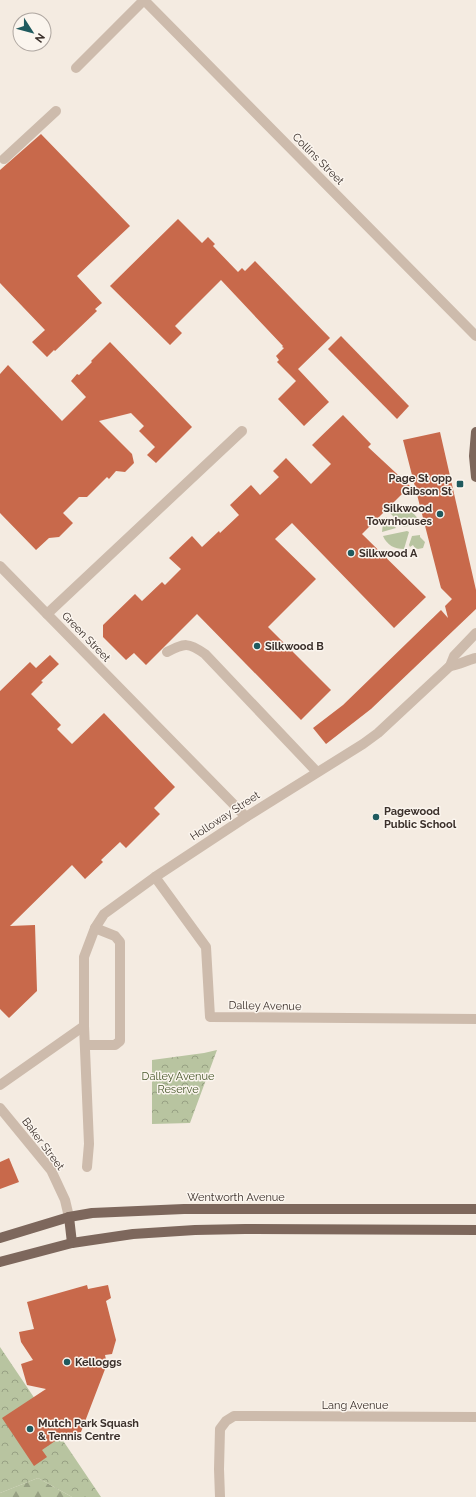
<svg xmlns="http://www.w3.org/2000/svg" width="476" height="1497" font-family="Raleway,sans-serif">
<defs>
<pattern id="forest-firs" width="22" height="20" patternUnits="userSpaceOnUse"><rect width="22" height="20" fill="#b8c4a0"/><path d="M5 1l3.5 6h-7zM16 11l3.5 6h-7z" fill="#97a083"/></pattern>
<pattern id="park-crowns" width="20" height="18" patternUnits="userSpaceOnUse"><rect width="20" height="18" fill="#b8c4a0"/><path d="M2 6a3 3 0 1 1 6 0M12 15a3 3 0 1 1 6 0" fill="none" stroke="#97a083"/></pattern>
</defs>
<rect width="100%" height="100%" fill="#f4ebe1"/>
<g fill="#b8c4a0">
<path d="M401,509C411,510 416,514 420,523L404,527L390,513Z"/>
<path d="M386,517L396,528L382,532L383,523Z"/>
<path d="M407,531L409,532L404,549C394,549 387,545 383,536Z"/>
<path d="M420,535V537L425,542L423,548L418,549L415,548L413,545L410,547L409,545L412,536Z"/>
</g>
<path fill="url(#forest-firs)" d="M38,1478L72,1497H0V1493Z"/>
<g fill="url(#park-crowns)">
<path d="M217,1050L190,1123L152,1124V1060L204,1053Z"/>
<path d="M0,1347L101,1497H72L38,1478L0,1493Z"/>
</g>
<g fill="#c8694b">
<path d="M41,134L130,226L77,276L102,303L95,309L97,311L55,351L54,350L47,357L32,342L45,330L0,283V170Z"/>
<path d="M178,219L202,243L208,237L215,244L213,246L238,272L242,268L245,271L255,261L330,338L298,369L329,402L304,426L278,399L296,381L277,362L279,360L276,356L284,348L282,347L283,346L221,280L175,326L182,333L170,345L110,286Z"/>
<path d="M341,336L409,406L397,419L328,349Z"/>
<path d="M110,342L192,427L156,463L147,455L155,447L139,431L144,426L131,413L99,421L132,454L134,463L125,472L116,471L109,479L107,477L87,497H79L63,513L73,523L59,537L49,538L36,550L0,513V374L8,365L62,421L86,397L71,381L77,374L79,375L92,362L91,361Z"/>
<path d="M343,415L371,444L368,447L410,486L362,534L426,597L394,628L292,523L275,539L316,579L268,627L331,690L301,720L197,614L146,665L134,653L126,660L103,637V625L135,594L142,601L162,582L165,585L181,569L169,558L192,536L202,547L219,531L220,533L239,515L230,505L251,485L260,495L279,477L273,471L286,458L311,484L331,464L312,445Z"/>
<path d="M440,432L476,590V609L371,709L326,744L313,728L343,705L441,610L448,618L445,606L452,599L441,588L403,440Z"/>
<path d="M50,655L59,664L41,681L43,682L31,694L61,725L57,729L72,744L104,713L175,787L154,808L160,814L126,848L120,842L101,860L103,862L85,879L72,865L10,926L35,925L37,991L9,1018L0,1009V691L30,662L36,668Z"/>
<path d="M9,1158L19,1182L0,1189V1162Z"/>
<path d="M87,1285L88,1289L108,1285L111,1298L106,1301L116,1340L112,1354L105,1355L107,1364L81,1432L61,1437L42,1450L47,1457L34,1466L2,1418L46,1389L27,1385L21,1364L33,1360L21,1342L19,1332L34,1329L27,1302Z"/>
</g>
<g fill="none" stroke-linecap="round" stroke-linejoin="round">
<g stroke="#cdbbac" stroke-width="10">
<path d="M144,0L476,336"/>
<path d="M76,68L144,0"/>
<path d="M4,159L56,111"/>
<path d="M242,431L47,614L246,817"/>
<path d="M0,566L47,614"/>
<path d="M167,652C185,643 188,642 205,654L317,772"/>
<path d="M450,666C459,665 467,660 476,658"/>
<path d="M155,877L206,947L210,1017L476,1019"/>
<path d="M85,1045H115L120,1041V942L115,936L95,928"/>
<path d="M0,1085L84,1026"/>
<path d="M0,1108L51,1170L65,1200L69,1217"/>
<path d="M87,1167L89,1144L84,1026V957L95,928L104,914L155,877L246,817L363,744L378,733L450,666L454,656L476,633"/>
<path d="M220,1497L219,1469L220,1429L226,1421L234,1416L476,1417"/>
</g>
<g stroke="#7d675c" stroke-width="10">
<path d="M476,432L474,456L476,477"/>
<path d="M69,1217L72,1243"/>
<path d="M0,1238L69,1217L92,1213L184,1209H476"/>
<path d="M0,1262L72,1243L133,1234L195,1230L245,1229L476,1230"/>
</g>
</g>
<g fill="#1f5a5e" stroke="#fbf5ee" stroke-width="1.5">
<rect x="456" y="480" width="8" height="8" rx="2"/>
<circle cx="440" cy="514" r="4"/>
<circle cx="351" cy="553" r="4"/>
<circle cx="257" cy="646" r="4"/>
<circle cx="376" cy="817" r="4"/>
<circle cx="67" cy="1362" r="4"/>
<circle cx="30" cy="1429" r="4"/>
</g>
<g text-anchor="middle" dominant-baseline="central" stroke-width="3" stroke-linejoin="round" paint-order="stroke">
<g font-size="11" fill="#3b302b" stroke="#fbf5ee">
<text transform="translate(318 159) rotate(45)">Collins Street</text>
<text transform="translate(86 637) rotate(46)">Green Street</text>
<text transform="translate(225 816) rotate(-33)">Holloway Street</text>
<text transform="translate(265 1006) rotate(1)">Dalley Avenue</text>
<text transform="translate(43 1144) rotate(53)">Baker Street</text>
<text x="236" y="1197">Wentworth Avenue</text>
<text x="355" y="1405">Lang Avenue</text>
</g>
<g font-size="11" font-weight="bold" fill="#3b302b" stroke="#fbf5ee" text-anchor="start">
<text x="452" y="478" text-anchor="end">Page St opp<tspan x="452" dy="13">Gibson St</tspan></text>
<text x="432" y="508" text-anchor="end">Silkwood<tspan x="432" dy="13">Townhouses</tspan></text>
<text x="359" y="553">Silkwood A</text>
<text x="265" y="646">Silkwood B</text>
<text x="384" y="811">Pagewood<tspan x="384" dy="13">Public School</tspan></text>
<text x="75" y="1362">Kelloggs</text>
<text x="38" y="1423">Mutch Park Squash<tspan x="38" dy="13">&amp; Tennis Centre</tspan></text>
</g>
<g font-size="11" fill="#4a5a2e" stroke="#fbf5ee">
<text x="178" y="1076">Dalley Avenue<tspan x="178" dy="13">Reserve</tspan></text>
</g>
</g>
<g transform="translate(32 32) rotate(126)"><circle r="19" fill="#fbf5ee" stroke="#aea6a0"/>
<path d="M0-3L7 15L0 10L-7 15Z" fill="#1f5a5e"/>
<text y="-6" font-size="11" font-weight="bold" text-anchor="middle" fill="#3b302b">N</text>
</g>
</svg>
